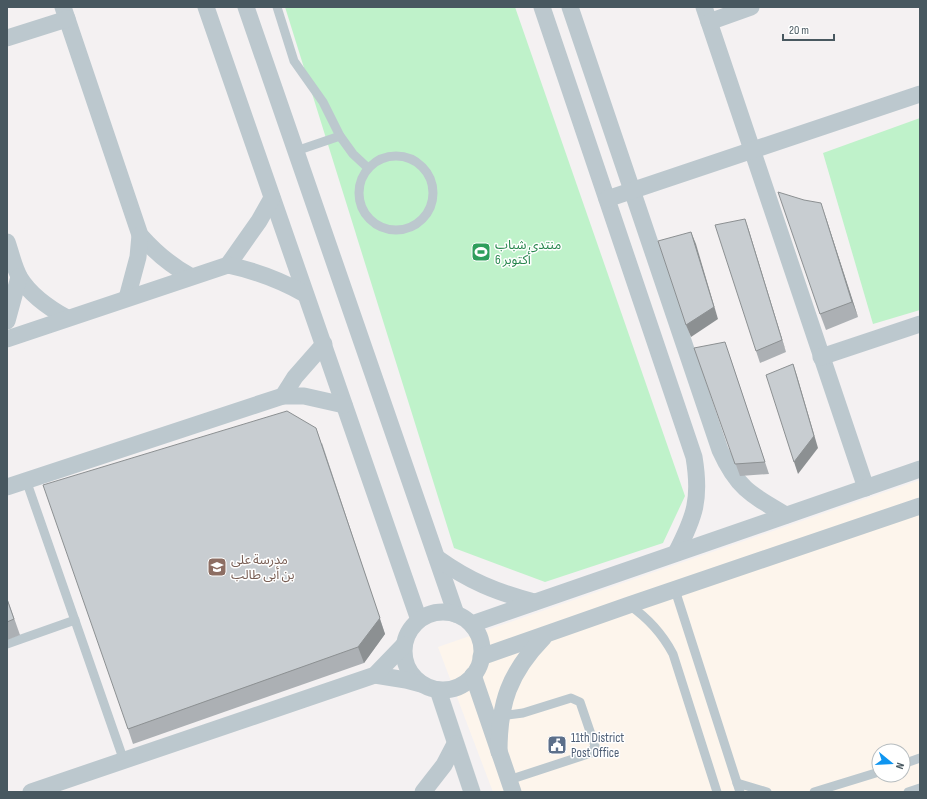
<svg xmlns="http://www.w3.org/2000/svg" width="927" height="799" font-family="'Sofia Sans Condensed','Noto Sans Arabic',sans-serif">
<rect width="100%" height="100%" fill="#f4f1f2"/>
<path fill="#fdf5ec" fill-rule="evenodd" d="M920,480V792H493L438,647ZM879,751H903V775H879Z"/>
<g fill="#bff2ca">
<path d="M285,7H515L685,496L663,543L545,582L454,548Z"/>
<path d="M920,118V310L873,324L823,153Z"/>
</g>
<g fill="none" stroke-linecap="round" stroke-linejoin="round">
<g stroke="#bcc8ce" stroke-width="9">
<path d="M277,7L294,61L323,102L340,136L353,154L368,168"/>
<path d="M296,151L340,136"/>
<circle cx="396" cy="193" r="37"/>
<path d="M26,480L124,761"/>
<path d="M675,590L740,792"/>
<path d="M629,605C648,618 662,633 673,654L717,792"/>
<path d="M7,644L75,620"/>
<path d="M501,716L523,713L571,698L580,702L595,746L591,753L509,780"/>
<path d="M903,764L920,758"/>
<path d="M737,783L767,792"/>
<path d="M814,792L879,772"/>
<path d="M908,792L920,788"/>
</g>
<g stroke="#bcc8ce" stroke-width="17">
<path d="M63,7L140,235C155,252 170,265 190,276"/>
<path d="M206,7L419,620"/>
<path d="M246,7L456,614"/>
<path d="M542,7L694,457C701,499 695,516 676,553"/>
<path d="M570,7L720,450C737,488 751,495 786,515"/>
<path d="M704,7L866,488"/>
<path d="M709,22L751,7"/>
<path d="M7,38L67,19"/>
<path d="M607,199L920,94"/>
<path d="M7,242C11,253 14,268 20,278C31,296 49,308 67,318"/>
<path d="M228,265L259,221L272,198"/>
<path d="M127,298L138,257L140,235"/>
<path d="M7,321L19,277"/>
<path d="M7,339L228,265C256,271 280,280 305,294"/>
<path d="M821,357L920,324"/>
<path d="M283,396L295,377L324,344"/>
<path d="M7,487L283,396H304L344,405"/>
<path d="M437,558C469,581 496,592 534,602"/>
<circle cx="443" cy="651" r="39"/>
<path d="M472,624L920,469"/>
<path d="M481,657L629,605L920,506"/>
<path d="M375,675L406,680L421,684"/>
<path d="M473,675L513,792"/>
<path d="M438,690L472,792"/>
<path d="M499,752C499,703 509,673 544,637"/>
<path d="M31,792L375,675L404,645"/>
<path d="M423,792L444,765L455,744"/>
</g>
</g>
<g fill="#acb0b4">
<path d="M804,200L826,218L858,317L826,330L820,314Z"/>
<path d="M745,219L749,231L786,352L760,363L756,351Z"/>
<path d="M694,348L729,354L769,474L740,476Z"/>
<path d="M322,443L385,634L364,663L133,744L128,729Z"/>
<path d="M7,598L20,635L7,640Z"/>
</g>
<g fill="#8c9092">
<path d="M821,203L826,218L858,317L852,302Z"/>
<path d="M745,219L749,231L786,352L782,340Z"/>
<path d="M691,232L696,244L718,319L691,337L686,325Z"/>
<path d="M793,364L797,376L818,448L798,474L794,462Z"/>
<path d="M316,428L385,634L364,663L358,647Z"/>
</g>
<g fill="#c8cdd1" stroke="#8c9092">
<path d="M778,192L804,200L821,203L852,302L820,314Z"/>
<path d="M745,219L782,340L756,351L715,225Z"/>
<path d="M691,232L714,307L686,325L658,241Z"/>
<path d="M725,342L765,462L735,464L694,348Z"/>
<path d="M793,364L814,436L794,462L766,375Z"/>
<path d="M287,411L316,428L380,618L358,647L128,729L43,485Z"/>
<path d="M7,599L14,619L7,622Z"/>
</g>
<defs>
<symbol id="stadium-square" viewBox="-11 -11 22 22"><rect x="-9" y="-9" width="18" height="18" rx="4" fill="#2e9e5b" stroke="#fff"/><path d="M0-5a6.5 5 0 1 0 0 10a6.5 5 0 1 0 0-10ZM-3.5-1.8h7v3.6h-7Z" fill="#fff"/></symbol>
<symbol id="school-square" viewBox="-11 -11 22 22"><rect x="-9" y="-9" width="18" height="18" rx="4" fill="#8d6e63" stroke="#fff"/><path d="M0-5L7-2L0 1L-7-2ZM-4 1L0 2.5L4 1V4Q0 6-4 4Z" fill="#fff"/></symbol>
<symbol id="civic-square" viewBox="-11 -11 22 22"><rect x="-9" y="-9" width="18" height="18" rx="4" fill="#5c6f8a" stroke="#fff"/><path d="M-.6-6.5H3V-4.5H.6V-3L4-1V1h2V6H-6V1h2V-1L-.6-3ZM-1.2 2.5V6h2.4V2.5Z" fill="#fff"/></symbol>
</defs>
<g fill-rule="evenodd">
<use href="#stadium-square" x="470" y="241" width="22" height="22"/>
<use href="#school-square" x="206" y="556" width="22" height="22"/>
<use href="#civic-square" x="546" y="734" width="22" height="22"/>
</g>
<g text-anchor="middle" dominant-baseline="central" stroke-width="3" stroke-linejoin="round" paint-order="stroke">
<g font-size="13" fill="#27864d" stroke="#fff" text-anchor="start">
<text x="495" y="245">منتدى شباب<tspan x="495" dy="15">6 أكتوبر</tspan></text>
</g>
<g font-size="13" fill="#785e54" stroke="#fff" text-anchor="start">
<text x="231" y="560">مدرسة على<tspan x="231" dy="15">بن أبى طالب</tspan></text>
</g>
<g font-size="13" fill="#4e5e75" stroke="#fff" text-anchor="start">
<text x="571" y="738">11th District<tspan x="571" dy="15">Post Office</tspan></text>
</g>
</g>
<rect width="927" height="799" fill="none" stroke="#485860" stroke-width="16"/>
<g transform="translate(891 763) rotate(108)"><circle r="19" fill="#ffffff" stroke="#b6bcbf"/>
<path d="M0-3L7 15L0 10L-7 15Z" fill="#0f95f0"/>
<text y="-6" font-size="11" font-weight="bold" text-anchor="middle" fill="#485860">N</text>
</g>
<path d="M783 34v6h51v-6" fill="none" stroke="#485860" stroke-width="2"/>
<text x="789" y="34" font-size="12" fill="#485860" stroke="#ffffff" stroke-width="3" paint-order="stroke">20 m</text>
</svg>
